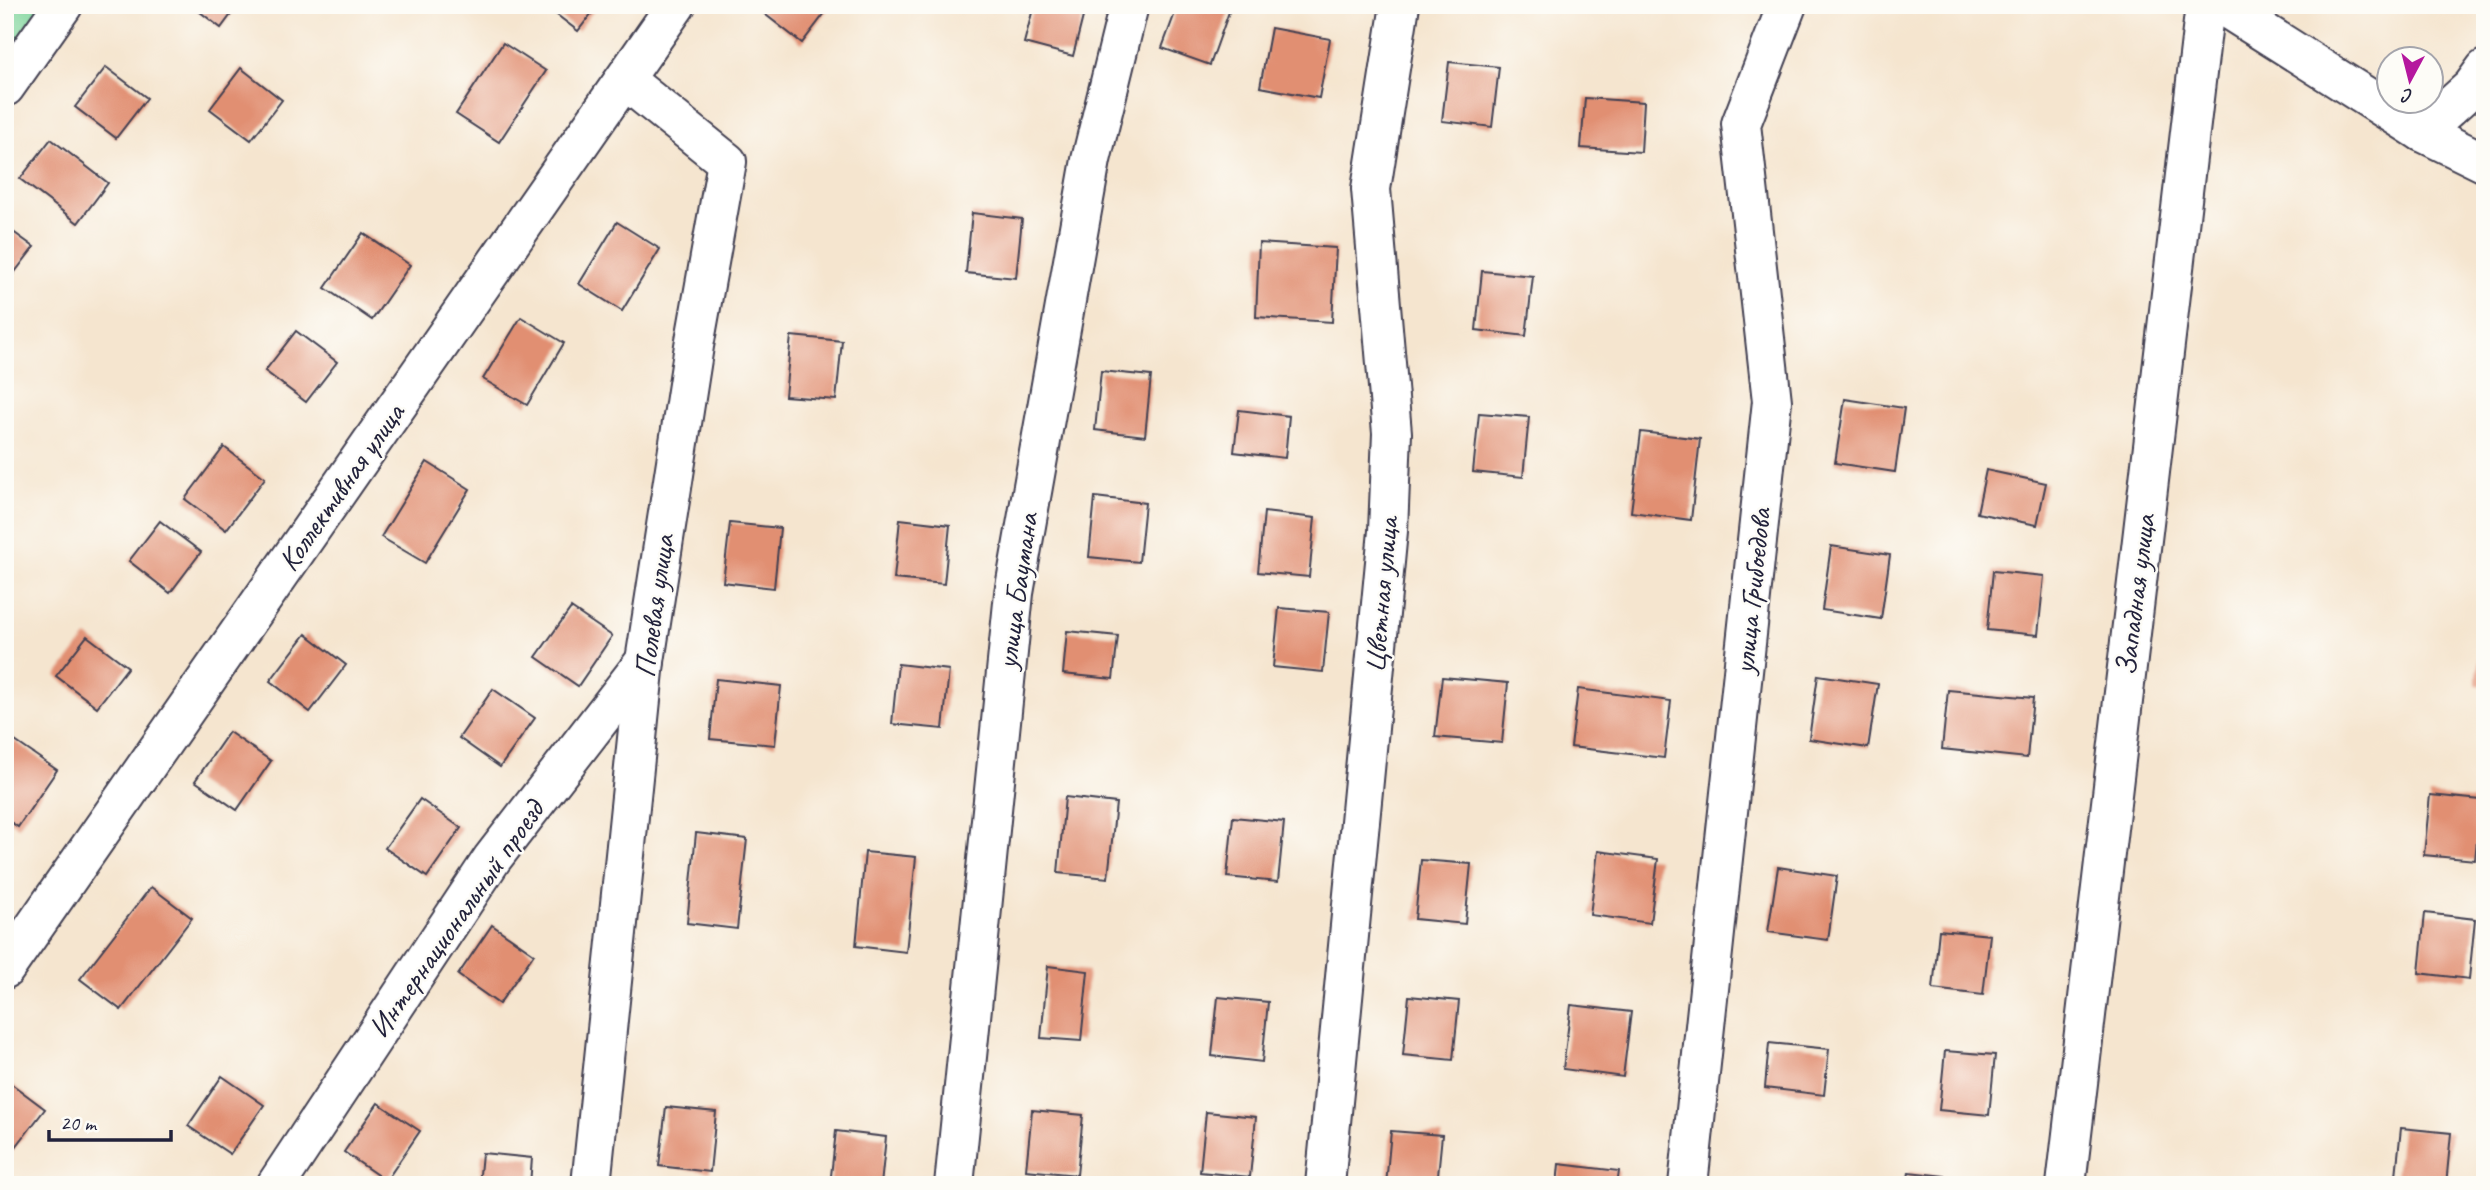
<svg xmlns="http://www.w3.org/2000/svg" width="2490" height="1190" font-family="Caveat,sans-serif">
<rect width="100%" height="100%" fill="#fdfcf7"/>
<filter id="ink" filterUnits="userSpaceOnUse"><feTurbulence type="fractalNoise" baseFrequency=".0143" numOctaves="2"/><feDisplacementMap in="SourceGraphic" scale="14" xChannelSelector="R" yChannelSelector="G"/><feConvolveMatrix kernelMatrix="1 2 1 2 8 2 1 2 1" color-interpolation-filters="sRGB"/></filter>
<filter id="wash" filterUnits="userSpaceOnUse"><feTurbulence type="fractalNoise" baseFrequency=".00686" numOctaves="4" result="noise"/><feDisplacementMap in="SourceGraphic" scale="28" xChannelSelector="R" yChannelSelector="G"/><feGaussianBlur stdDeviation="1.57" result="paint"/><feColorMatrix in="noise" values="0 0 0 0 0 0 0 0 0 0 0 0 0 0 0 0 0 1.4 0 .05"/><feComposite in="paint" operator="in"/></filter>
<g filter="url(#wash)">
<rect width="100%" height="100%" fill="#f5e5cf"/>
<path fill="#7cd49a" stroke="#4f7b6a" stroke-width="2" d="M5,5H63L5,84Z"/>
<g id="blocks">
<g fill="#e18f72">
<path d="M191,5H238L221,28Z"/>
<path d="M544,5H598L578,31Z"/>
<path d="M753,5H831L802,43Z"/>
<path d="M1034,5H1086L1073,56L1024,43Z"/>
<path d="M1178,5H1221L1230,9L1210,65L1162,48Z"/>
<path d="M1271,28L1330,39L1319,98L1260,87Z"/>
<path d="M503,43L546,71L499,142L456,114Z"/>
<path d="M1449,62L1499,67L1492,127L1442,121Z"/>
<path d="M106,67L147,98L116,138L75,107Z"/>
<path d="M241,68L282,100L251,140L210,109Z"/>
<path d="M1585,98L1644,102L1641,152L1581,148Z"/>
<path d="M51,139L108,183L78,223L20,179Z"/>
<path d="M972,213L1022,219L1016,278L966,273Z"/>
<path d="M617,222L660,249L622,311L579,284Z"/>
<path d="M5,226L34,247L5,285Z"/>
<path d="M363,233L410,265L372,320L325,288Z"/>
<path d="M1259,243L1336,248L1332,322L1256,317Z"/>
<path d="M1482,271L1533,276L1526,336L1476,330Z"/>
<path d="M521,317L564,343L527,405L483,379Z"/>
<path d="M296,331L337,362L306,402L265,371Z"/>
<path d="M791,336L842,341L836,400L785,396Z"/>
<path d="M1101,371L1151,376L1145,436L1095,430Z"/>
<path d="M1845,399L1904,408L1895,472L1835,463Z"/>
<path d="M1239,410L1289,416L1285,458L1234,452Z"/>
<path d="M1479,413L1529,417L1523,477L1473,472Z"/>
<path d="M1641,432L1700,439L1691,520L1631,512Z"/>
<path d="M224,447L265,478L226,530L185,499Z"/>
<path d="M427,462L470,489L425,563L381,537Z"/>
<path d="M1986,470L2046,483L2037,525L1977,513Z"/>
<path d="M1095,497L1145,503L1139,562L1089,557Z"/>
<path d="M1264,512L1315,518L1309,577L1258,572Z"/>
<path d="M900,519L950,525L944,584L894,579Z"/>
<path d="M160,521L201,552L170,593L129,561Z"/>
<path d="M730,523L780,528L774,588L723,582Z"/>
<path d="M1831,546L1890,555L1881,619L1822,610Z"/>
<path d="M1993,571L2044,576L2038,635L1987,630Z"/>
<path d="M571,608L612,636L578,686L536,657Z"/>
<path d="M1279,608L1329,612L1323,672L1273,667Z"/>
<path d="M2483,621L2485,622V686L2476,685Z"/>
<path d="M1067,631L1118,636L1113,679L1063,674Z"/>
<path d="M306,634L346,665L310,712L270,681Z"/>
<path d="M87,636L128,667L97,707L56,676Z"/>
<path d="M898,664L949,670L943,729L892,724Z"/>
<path d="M1818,675L1878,684L1868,748L1809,739Z"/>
<path d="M1442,677L1508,683L1502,743L1435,737Z"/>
<path d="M716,679L781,686L775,745L710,739Z"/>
<path d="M493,689L535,718L500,767L459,738Z"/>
<path d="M1578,689L1671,701L1664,758L1571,747Z"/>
<path d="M1948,690L2033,698L2027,758L1942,749Z"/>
<path d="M229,732L271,761L237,810L195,781Z"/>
<path d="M15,741L57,770L18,827L5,818V755Z"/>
<path d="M2430,795L2481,800L2475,860L2424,855Z"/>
<path d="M1065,797L1116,803L1108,878L1058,873Z"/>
<path d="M420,799L461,828L427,877L385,848Z"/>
<path d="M1233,817L1284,822L1278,882L1227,877Z"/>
<path d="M696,833L747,839L737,929L687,923Z"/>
<path d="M1598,851L1658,859L1650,923L1590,915Z"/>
<path d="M865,852L916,857L906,952L856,946Z"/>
<path d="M1421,860L1471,864L1465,924L1415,919Z"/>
<path d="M1778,867L1837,876L1828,940L1768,932Z"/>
<path d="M151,887L192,918L121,1010L80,979Z"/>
<path d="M2425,913L2475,919L2469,979L2419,973Z"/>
<path d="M492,925L534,954L499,1004L458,975Z"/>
<path d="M1939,930L1990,935L1983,995L1933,989Z"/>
<path d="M1048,966L1088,971L1081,1041L1041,1038Z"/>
<path d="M1409,996L1459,1001L1453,1060L1403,1055Z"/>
<path d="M1218,997L1268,1002L1262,1062L1212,1056Z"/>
<path d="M1571,1005L1631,1012L1623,1077L1563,1069Z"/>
<path d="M1769,1043L1829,1049L1824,1095L1765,1088Z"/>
<path d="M1945,1051L1995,1055L1989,1115L1939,1110Z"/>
<path d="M222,1076L264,1105L230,1154L188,1126Z"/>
<path d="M5,1079L45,1109L5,1161Z"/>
<path d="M378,1103L420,1131L386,1181L344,1152Z"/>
<path d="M666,1107L716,1112L710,1172L659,1166Z"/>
<path d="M1032,1110L1083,1115L1077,1175L1026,1170Z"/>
<path d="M1206,1112L1256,1117L1250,1177L1200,1172Z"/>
<path d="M2401,1128L2451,1133L2446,1185H2395Z"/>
<path d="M836,1131L886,1137L881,1185H830Z"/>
<path d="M1391,1131L1442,1135L1437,1185H1386Z"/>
<path d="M482,1153L532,1158L530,1185H479Z"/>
<path d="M1559,1164L1619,1171L1617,1185H1557Z"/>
<path d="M1909,1172L1979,1180V1185H1907Z"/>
</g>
</g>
</g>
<g filter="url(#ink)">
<use href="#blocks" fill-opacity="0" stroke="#423f51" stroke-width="2"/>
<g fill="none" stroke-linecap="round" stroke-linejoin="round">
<defs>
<g id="minor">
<path d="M5,87L63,5"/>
<path d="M2422,132L2472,87L2485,69"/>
<path d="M5,969L676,5"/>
<path d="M276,1185L492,859L645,661"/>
<path d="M591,1185L645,661L694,346L727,162L625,80"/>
<path d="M954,1185L1014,593L1091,160L1129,5"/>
<path d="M1325,1185L1388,531L1392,433L1371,189L1400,5"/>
<path d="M1688,1185L1772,401L1741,124L1787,5"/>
<path d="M2066,1185L2205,5"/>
</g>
<path id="trunk" d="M2221,5L2422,132L2485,163"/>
</defs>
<use href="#minor" stroke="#423f51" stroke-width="42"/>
<use href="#trunk" stroke="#423f51" stroke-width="42"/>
<use href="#minor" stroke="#fff" stroke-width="38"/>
<use href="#trunk" stroke="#fff" stroke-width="38"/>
</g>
</g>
<g text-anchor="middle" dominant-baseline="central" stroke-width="5" stroke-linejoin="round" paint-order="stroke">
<g font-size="30" fill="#22223b" stroke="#fdfcf7">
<text transform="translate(341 487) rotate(-55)">Коллективная улица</text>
<text transform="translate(1017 591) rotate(-82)">улица Баумана</text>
<text transform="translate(1752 591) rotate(-84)">улица Грибоедова</text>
<text transform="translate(1381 595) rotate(-85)">Цветная улица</text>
<text transform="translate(2135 595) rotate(-83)">Западная улица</text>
<text transform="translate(654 606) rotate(-82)">Полевая улица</text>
<text transform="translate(456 919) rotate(-55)">Интернациональный проезд</text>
</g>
</g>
<rect width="2490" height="1190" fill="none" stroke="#fdfcf7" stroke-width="28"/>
<g transform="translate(2410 80) rotate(187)"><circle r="33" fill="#fdfcf7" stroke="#a5a5ac" stroke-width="2"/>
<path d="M0-5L12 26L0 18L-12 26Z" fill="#b5179e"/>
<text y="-10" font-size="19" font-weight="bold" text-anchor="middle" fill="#22223b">С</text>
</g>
<path d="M49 1130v10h122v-10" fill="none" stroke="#22223b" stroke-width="3.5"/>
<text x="60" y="1130" font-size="21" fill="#22223b" stroke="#fdfcf7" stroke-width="5" paint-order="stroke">20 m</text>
</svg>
